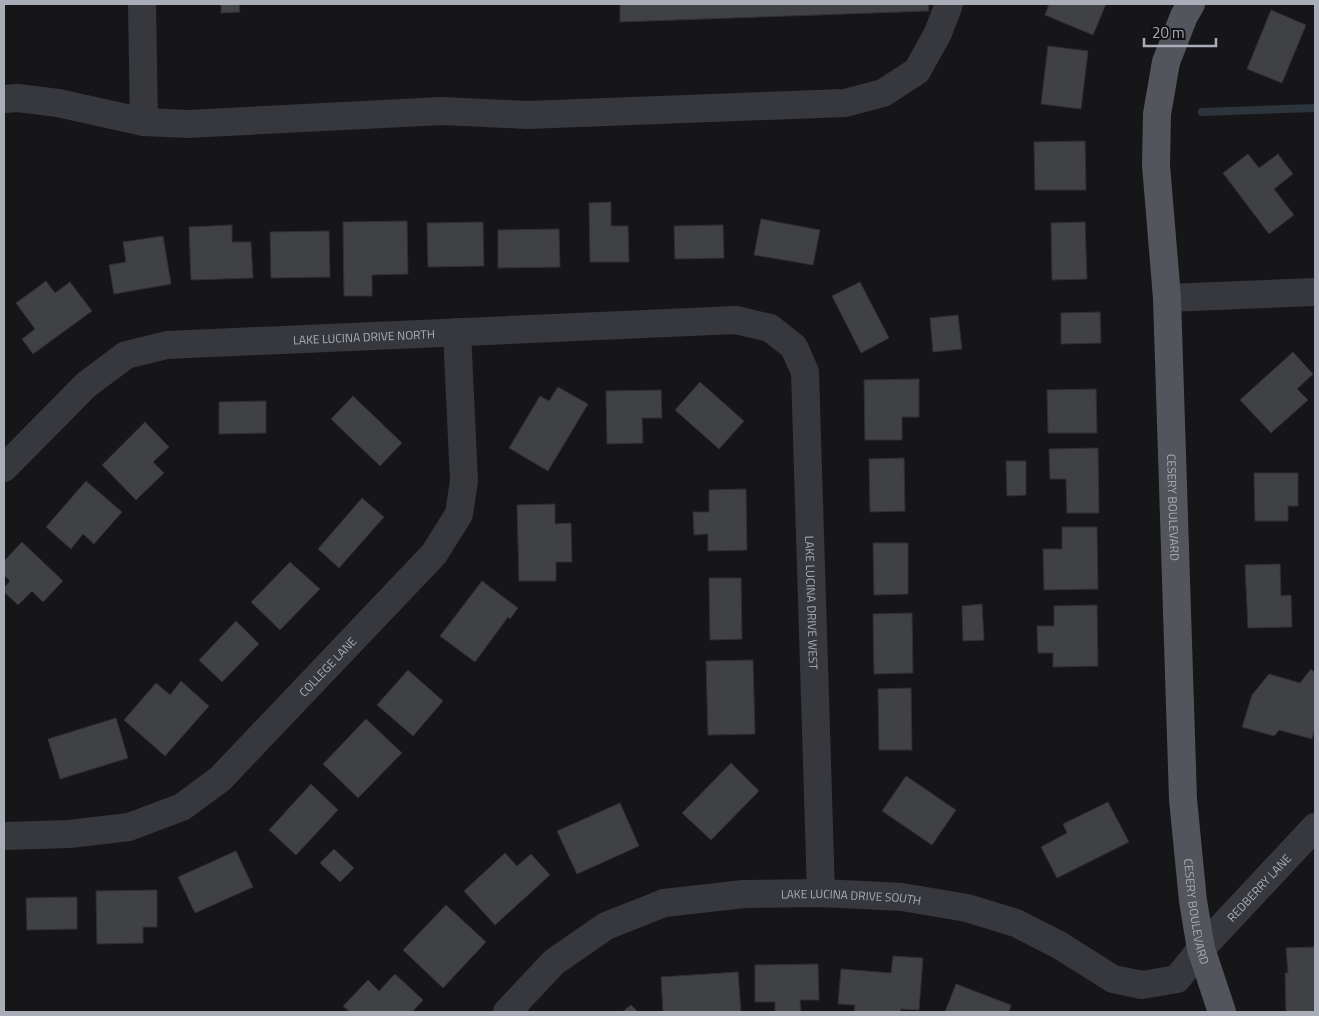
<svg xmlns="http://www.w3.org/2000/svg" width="1319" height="1016" font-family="'Titillium Web',sans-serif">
<rect width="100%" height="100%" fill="#161618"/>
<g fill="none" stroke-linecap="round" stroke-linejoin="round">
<path stroke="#2c353c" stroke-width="8" d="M1202,112L1315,108"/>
</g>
<g fill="#404145" stroke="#303034">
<path d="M221,4H239L240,12L221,13Z"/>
<path d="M620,4H928L929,11L620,22Z"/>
<path d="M1049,4H1106L1093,35L1045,15Z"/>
<path d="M1271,10L1306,25L1282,83L1247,69Z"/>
<path d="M1048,46L1088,51L1081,109L1041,104Z"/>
<path d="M1085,141L1086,190H1035L1034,142Z"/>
<path d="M1248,154L1259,168L1278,154L1293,174L1274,189L1294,215L1269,234L1223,173Z"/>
<path d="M611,202V226H628L629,262H590L589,203Z"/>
<path d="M761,219L820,230L813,265L754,255Z"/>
<path d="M407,221L408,274L372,275V296H344L343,222Z"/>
<path d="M483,222L484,266L428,267L427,223Z"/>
<path d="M1085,222L1087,279L1052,280L1051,223Z"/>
<path d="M232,225V242H251L253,278L191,280L189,227Z"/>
<path d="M723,225L724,258L675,259L674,226Z"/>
<path d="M559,229L560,267L498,268V230Z"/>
<path d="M329,231L330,277L271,278L270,232Z"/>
<path d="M163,236L171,284L114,294L109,265L126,262L123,242Z"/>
<path d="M46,281L55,293L70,282L92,311L33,354L22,339L35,329L16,303Z"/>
<path d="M860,282L889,338L861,353L832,296Z"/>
<path d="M1100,312L1101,343L1061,344V313Z"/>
<path d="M958,315L962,349L933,352L930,318Z"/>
<path d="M1293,352L1313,374L1297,389L1308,400L1271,433L1240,400Z"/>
<path d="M919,379V417H902V440H865L864,380Z"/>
<path d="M700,382L744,421L719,449L675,410Z"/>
<path d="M558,387L588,404L548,471L509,448L540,396L549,401Z"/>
<path d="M1096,389L1097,433H1048L1047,390Z"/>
<path d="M661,390L662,418H642L643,443L607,444L606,391Z"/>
<path d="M353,396L402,443L380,466L331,419Z"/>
<path d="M266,401V433L219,434V402Z"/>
<path d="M145,422L169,447L153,462L164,473L136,500L102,465Z"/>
<path d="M1098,448L1099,513H1067L1066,479H1050L1049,449Z"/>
<path d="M904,458L905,511L870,512L869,459Z"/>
<path d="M1006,461H1026V495L1007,496Z"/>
<path d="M1254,473H1298V506H1288V521H1255Z"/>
<path d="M86,481L122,512L94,544L83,534L71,549L46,527Z"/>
<path d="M746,489L747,550L708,551V534L694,535L693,512H709V490Z"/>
<path d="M362,498L384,517L339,568L318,549Z"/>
<path d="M555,504V524L571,523L572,562H556V581H519L517,505Z"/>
<path d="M1062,527H1097L1098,589L1044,590L1043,549H1062Z"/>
<path d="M22,542L63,581L43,602L32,591L18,605L4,592V588L10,581L4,575V561Z"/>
<path d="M873,543H908V594L874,595Z"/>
<path d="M290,562L320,589L280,630L251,602Z"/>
<path d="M1280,564L1281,596L1291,595L1292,627L1248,628L1245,565Z"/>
<path d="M709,578H741L742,639L710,640Z"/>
<path d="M482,581L518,608L510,619L508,617L475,662L440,636Z"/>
<path d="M982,604L984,640L963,641L962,606Z"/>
<path d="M1097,605L1098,666L1053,667V653H1038L1037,626H1054V606Z"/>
<path d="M912,613L913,673L874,674L873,614Z"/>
<path d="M236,621L259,644L222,682L199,660Z"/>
<path d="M753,660L755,734L708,735L706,661Z"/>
<path d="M1311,669L1315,673V727L1312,739L1279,730L1274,736L1242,727L1252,695L1269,674L1300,683Z"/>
<path d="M408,670L443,701L413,736L377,705Z"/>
<path d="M181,681L209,706L165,756L124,720L156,683L170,695Z"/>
<path d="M911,688L912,750H879L878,689Z"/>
<path d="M116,718L128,758L60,779L48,739Z"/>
<path d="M366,719L402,753L358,798L323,764Z"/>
<path d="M731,763L759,791L711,840L682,813Z"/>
<path d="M906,776L956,810L932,845L882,811Z"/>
<path d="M311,784L338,810L296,855L269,830Z"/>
<path d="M1108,802L1129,842L1057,878L1041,847L1067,833L1063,824Z"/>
<path d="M620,803L639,846L577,874L557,831Z"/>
<path d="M334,849L354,868L340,882L320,863Z"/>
<path d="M236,851L253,887L195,913L178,877Z"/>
<path d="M505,853L517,866L531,854L550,875L495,925L464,891Z"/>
<path d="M157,890V927H143V943L97,944L96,891Z"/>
<path d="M77,897V929L27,930L26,898Z"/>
<path d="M446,905L486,942L443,988L403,950Z"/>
<path d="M1315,947V1012H1286L1285,973H1288L1286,948Z"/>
<path d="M893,956L923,958L919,1010L901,1009L900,1012H854L855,1005L838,1004L841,969L891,973Z"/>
<path d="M818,964L819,1000H800L801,1012H775V1002H755V965Z"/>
<path d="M738,972L741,1012H663L661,977Z"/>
<path d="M395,974L423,1000L412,1012H350L343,1006L368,980L379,991Z"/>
<path d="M956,984L1011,1005L1009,1012H945Z"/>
<path d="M631,1005L638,1012H622Z"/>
</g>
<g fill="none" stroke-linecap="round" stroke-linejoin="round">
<g stroke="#37383d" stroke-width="28">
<path d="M142,4L144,122"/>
<path d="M4,99L18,98L58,103L144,122L187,124L443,111L527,115L845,103L883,93L917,71L938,33L949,4"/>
<path d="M1167,298L1315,292"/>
<path id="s1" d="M4,468L86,385L126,355L167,345L736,320L770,328L794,347L805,372L821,893"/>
<path id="s2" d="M4,836L69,834L129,827L182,807L220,779L434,554L459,514L464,481L457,332"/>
<path id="s3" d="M507,1012L554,962L606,926L664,903L744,894L821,893L902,897L967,908L1016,923L1059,945L1113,979L1142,985L1177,979L1201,949L1315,827"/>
</g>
<path stroke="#53555c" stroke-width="28" id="s4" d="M1191,4L1184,16L1166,62L1157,114L1156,165L1167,298L1183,799L1193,901L1201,949L1222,1012"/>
</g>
<g text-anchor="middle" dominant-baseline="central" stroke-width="4" stroke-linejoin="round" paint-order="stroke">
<g font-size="12" fill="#a8adb8" stroke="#111113">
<text stroke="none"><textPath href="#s1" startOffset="406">LAKE LUCINA DRIVE NORTH</textPath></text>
<text stroke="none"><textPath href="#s4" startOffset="510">CESERY BOULEVARD</textPath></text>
<text stroke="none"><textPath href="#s1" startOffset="1102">LAKE LUCINA DRIVE WEST</textPath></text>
<text stroke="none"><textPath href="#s2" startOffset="385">COLLEGE LANE</textPath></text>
<text stroke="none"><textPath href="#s3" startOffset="850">REDBERRY LANE</textPath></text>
<text stroke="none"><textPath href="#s3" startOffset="382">LAKE LUCINA DRIVE SOUTH</textPath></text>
<text stroke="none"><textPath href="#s4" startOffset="915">CESERY BOULEVARD</textPath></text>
</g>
</g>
<rect width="1319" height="1016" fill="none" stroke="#a8adb8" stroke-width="10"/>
<path d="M1144 38v8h72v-8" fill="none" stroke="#a8adb8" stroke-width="2.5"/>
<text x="1152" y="38" font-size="15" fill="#a8adb8" stroke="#111113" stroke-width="4" paint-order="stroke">20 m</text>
</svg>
